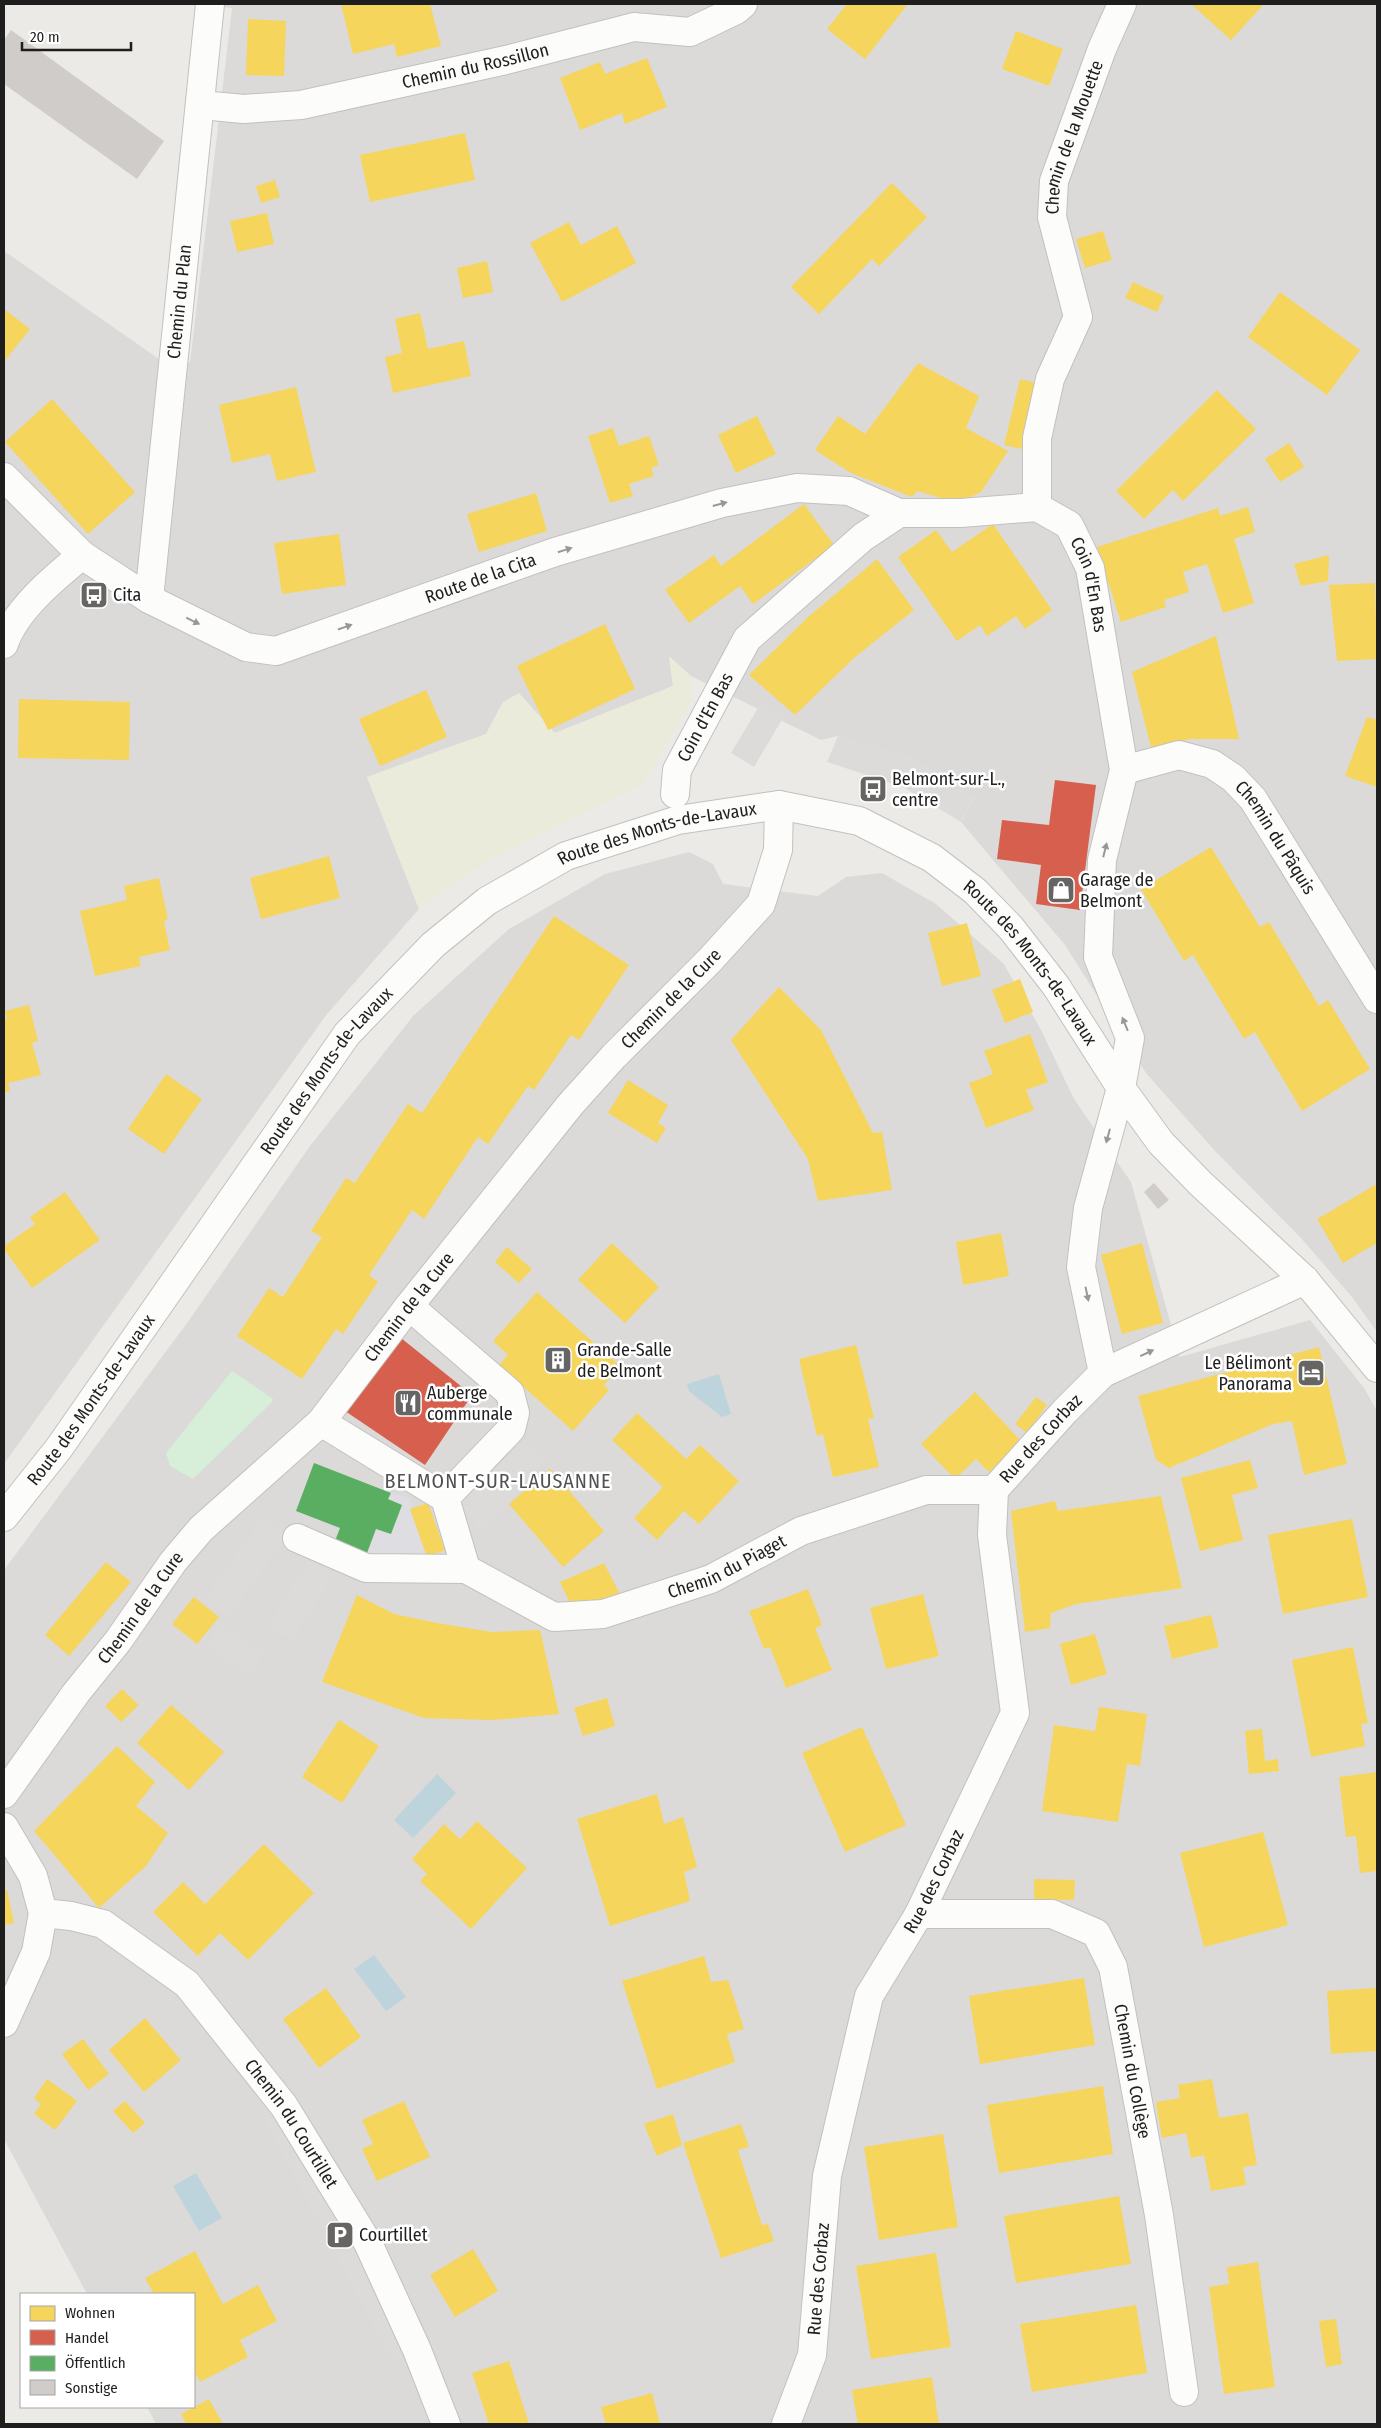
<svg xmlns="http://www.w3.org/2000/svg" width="1381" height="2428" font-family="'Fira Sans Condensed',sans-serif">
<rect width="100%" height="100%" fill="#eceae7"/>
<g fill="#dbdad8">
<path d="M195,4H1377V1332L1352,1297L1300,1237L1215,1151L1146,1073L1065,945L961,822L975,796L838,736L821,740L691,676L670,657L673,686L555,733L503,702L486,734L367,777L419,909L327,1014L4,1464V251L159,359L190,363L232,8Z"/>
<path d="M689,852L713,864L723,884L818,896L846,877L882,873L936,904L1004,964L1041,1030L1074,1099L1131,1182L1180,1357L1310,1320L1364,1388L1377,1411V2424H156L147,2407H194V2294H87L4,2139V1570L190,1319L310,1146L414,1015L509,929L605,874Z"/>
</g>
<path fill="#eaebdb" d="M669,657L691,676V702L643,784L486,861L419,909L367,777L486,734L503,702L519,693L555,733L673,686Z"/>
<path fill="#d7efd8" d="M232,1371L273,1399L272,1402L193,1479L170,1466L166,1453Z"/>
<g fill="#dcdbda">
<path d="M761,703L784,716L754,767L731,753Z"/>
<path d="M838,736L909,755L975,795L961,822L903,787L827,762Z"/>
<path d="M525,1441L544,1461L483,1533L464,1510L489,1478Z"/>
<path d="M263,1518L288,1536L228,1617L204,1600Z"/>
<path d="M309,1559L334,1575L292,1641L267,1626Z"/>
<path d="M222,1624L264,1654L248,1676L205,1646Z"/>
<path d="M284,2106L417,2350L394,2364L264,2120Z"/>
</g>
<path fill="#dedde1" d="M391,1493L410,1498L411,1509L427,1557L367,1553L376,1529L391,1534L402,1506L388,1499Z"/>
<g fill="#bed4dc">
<path d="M719,1374L731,1414L722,1417L689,1391L687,1384Z"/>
<path d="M437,1774L456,1793L413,1838L394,1820Z"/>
<path d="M374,1955L406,1997L386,2011L354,1969Z"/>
<path d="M196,2173L222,2218L199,2231L173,2186Z"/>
</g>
<g fill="#f6d55c">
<path d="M341,4H430L441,46L397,57L394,44L353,54Z"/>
<path d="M847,4H908L865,59L827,29Z"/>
<path d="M1191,4H1264L1231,40Z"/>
<path d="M248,19L286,21L284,76L246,75Z"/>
<path d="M1016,31L1063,49L1049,86L1002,69Z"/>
<path d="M647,58L667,107L625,124L622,113L580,130L560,78L600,62L605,74Z"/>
<path d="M465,133L475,180L370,202L360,155Z"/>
<path d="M275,180L280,197L261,203L256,186Z"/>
<path d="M892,183L927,217L879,266L872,259L819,314L791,287Z"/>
<path d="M267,213L274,244L237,252L230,221Z"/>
<path d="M569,222L581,245L617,226L636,263L562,302L530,243Z"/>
<path d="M1103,231L1112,260L1085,268L1076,239Z"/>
<path d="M487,261L493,292L463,298L457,268Z"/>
<path d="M1133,282L1164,296L1157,312L1125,298Z"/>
<path d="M1280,292L1360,350L1327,395L1248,337Z"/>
<path d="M4,309L30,329L4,362Z"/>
<path d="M420,313L428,349L464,341L471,376L393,393L385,357L402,353L395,319Z"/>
<path d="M918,363L979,396L966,428L1008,451L981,492L958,503L917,491L912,497L851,473L815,450L838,416L865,434Z"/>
<path d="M1020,379L1037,383L1021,449L1004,445Z"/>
<path d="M296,387L316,472L277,481L270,454L232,463L219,405Z"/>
<path d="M1217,390L1256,429L1183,501L1173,490L1144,519L1116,491Z"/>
<path d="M52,399L135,492L88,534L5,442Z"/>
<path d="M757,416L776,454L736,473L718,435Z"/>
<path d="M613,428L619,446L649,436L659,465L651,468L654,476L629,484L633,496L610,503L588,436Z"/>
<path d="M1289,443L1304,467L1280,482L1265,459Z"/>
<path d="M536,493L547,531L479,552L467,514Z"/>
<path d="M804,504L834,545L753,604L740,586L689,623L665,590L714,555L721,566Z"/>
<path d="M1248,507L1255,532L1234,539L1254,603L1223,613L1207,564L1183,572L1189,592L1164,600L1166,607L1121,622L1097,547L1218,508L1220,516Z"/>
<path d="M993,524L1052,610L1025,629L1016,616L987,636L980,625L957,641L898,557L936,530L952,552Z"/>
<path d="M339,534L346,585L282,594L274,543Z"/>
<path d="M1329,555L1328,581L1301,586L1294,564Z"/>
<path d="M877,559L914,610L854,658L795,715L749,675L807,618Z"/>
<path d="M1375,583L1377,659L1337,661L1329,585Z"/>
<path d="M605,624L635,689L548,730L517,666Z"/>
<path d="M1216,636L1239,739H1191L1151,747L1132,672Z"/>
<path d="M426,690L447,737L380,766L359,719Z"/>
<path d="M19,699L130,702L129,760L18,758Z"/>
<path d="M1367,717L1377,720V787L1345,776Z"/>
<path d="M1211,847L1260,927L1269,922L1319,1006L1328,1000L1370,1069L1302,1111L1255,1032L1244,1039L1193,955L1184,961L1141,889Z"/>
<path d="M329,856L340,898L261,919L250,878Z"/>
<path d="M159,878L168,919L164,921L170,950L139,957L141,966L95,976L80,911L127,900L124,886Z"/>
<path d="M554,916L629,965L579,1040L571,1035L534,1090L528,1086L488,1144L478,1137L424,1219L412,1210L369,1275L378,1282L343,1334L336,1329L302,1379L237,1336L269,1288L283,1297L322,1237L311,1231L346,1178L355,1183L408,1104L422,1113Z"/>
<path d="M967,923L981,976L942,986L928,933Z"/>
<path d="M1020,979L1033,1012L1005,1023L992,990Z"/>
<path d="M779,987L821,1030L873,1133L882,1132L892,1190L818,1201L808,1159L731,1040Z"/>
<path d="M29,1005L38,1041L32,1043L41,1075L8,1083L10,1091L4,1093V1020L7,1019L5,1011Z"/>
<path d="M1030,1034L1048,1082L1026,1090L1034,1110L986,1128L969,1083L993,1074L984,1051Z"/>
<path d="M166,1074L202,1099L164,1154L128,1129Z"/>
<path d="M628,1080L668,1105L658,1123L666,1128L657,1143L608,1113Z"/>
<path d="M1377,1184V1243L1343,1263L1317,1219Z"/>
<path d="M65,1192L100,1240L32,1288L4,1249V1246L35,1224L30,1217Z"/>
<path d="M1001,1233L1009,1276L963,1285L956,1242Z"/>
<path d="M612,1243L659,1287L625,1323L578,1280Z"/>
<path d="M1142,1243L1163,1323L1122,1334L1101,1255Z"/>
<path d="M507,1247L532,1269L519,1283L495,1262Z"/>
<path d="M537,1292L621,1367L604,1385L609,1390L573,1431L499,1365L508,1355L493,1341Z"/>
<path d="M856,1345L874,1418L868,1419L879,1467L833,1477L823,1434L817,1436L799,1359Z"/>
<path d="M1319,1347L1347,1464L1304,1475L1292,1421L1273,1424L1169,1468L1156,1460L1138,1396Z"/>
<path d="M975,1392L1021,1441L989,1472L976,1459L955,1479L921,1444Z"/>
<path d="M1036,1397L1047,1405L1027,1433L1015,1424Z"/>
<path d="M637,1413L686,1459L700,1445L739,1481L699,1524L684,1511L657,1540L634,1518L663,1487L612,1440Z"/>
<path d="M1250,1460L1258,1488L1232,1495L1243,1540L1200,1551L1181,1478Z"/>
<path d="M550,1469L604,1531L563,1567L509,1504Z"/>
<path d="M1161,1496L1182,1588L1076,1604L1051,1613L1050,1628L1025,1632L1011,1511L1055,1501L1058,1511Z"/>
<path d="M428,1503L445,1550L427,1557L410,1509Z"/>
<path d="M1352,1519L1368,1597L1283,1614L1268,1535Z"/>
<path d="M106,1562L131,1582L69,1656L45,1635Z"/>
<path d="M604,1563L622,1598L574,1612L560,1582Z"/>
<path d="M808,1589L822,1625L815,1628L832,1670L786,1688L770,1647L764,1649L749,1611Z"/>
<path d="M923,1594L939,1656L886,1669L870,1608Z"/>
<path d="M357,1595L394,1614L437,1623L492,1632L540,1630L559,1714L493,1720L424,1718L322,1682Z"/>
<path d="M194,1597L219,1617L197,1644L172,1624Z"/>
<path d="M1211,1615L1219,1647L1172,1659L1164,1626Z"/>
<path d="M1095,1634L1107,1674L1071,1685L1060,1644Z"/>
<path d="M1353,1647L1368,1723L1361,1724L1365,1746L1311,1757L1292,1660Z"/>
<path d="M122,1689L139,1705L121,1722L105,1706Z"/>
<path d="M607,1698L615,1726L583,1736L574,1708Z"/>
<path d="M171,1705L224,1752L189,1790L137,1743Z"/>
<path d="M1099,1707L1147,1714L1140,1766L1127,1764L1118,1822L1042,1811L1054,1725L1095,1731Z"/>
<path d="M339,1720L379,1746L342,1803L302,1777Z"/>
<path d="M862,1727L906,1825L845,1852L802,1753Z"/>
<path d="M1262,1729L1265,1761L1278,1759L1279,1771L1249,1774L1245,1731Z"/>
<path d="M117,1746L155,1782L136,1806L168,1833L146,1866L99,1908L34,1831Z"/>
<path d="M1377,1772V1871L1360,1873L1356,1836L1346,1837L1339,1777Z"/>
<path d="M657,1794L664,1824L683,1817L697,1867L684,1872L690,1901L610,1926L577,1819Z"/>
<path d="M477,1821L527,1868L471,1929L420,1881L427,1874L412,1859L444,1824L460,1839Z"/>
<path d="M1263,1832L1288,1925L1204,1947L1180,1853Z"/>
<path d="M264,1844L314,1893L248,1960L220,1933L198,1956L153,1912L183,1882L205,1904Z"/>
<path d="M1034,1879L1075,1880L1074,1900L1034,1899Z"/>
<path d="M7,1890L14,1923L4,1925V1891Z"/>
<path d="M704,1956L711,1982L728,1980L744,2029L727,2034L735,2062L657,2089L622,1981Z"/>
<path d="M1084,1978L1095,2045L980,2064L969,1996Z"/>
<path d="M326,1988L361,2037L319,2068L283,2019Z"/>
<path d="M1377,1988V2051L1331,2054L1327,1991Z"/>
<path d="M145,2018L181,2060L144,2092L109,2050Z"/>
<path d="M83,2039L109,2074L88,2090L62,2054Z"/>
<path d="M47,2079L77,2101L55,2130L34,2114L41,2104L34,2098Z"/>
<path d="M1212,2079L1219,2118L1248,2113L1257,2165L1243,2167L1246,2185L1211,2191L1204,2155L1191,2158L1186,2133L1162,2138L1156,2102L1180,2098L1178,2085Z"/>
<path d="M1103,2086L1113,2154L999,2173L987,2105Z"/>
<path d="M125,2101L145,2123L133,2133L113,2111Z"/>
<path d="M404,2101L430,2157L377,2181L362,2149L373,2144L362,2120Z"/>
<path d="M673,2114L682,2145L657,2156L644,2124Z"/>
<path d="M741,2124L749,2147L738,2150L762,2225L768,2224L774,2241L721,2258L683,2143Z"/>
<path d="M943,2134L958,2227L879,2240L864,2147Z"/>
<path d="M1119,2196L1131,2264L1016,2283L1004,2216Z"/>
<path d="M473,2249L498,2291L455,2317L430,2275Z"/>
<path d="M195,2251L223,2304L258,2285L277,2321L240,2340L248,2357L200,2382L194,2371V2294H154L145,2278Z"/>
<path d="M936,2253L951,2347L871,2359L856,2266Z"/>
<path d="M1258,2262L1275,2387L1224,2394L1209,2287L1229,2284L1227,2267Z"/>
<path d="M1136,2305L1147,2373L1032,2392L1020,2324Z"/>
<path d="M1336,2319L1342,2364L1326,2367L1319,2321Z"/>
<path d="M509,2361L529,2424H489L472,2373Z"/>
<path d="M932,2377L939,2424H858L852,2390Z"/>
<path d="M652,2393L660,2424H606L601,2407Z"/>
<path d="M209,2399L223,2424H186L181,2414Z"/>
</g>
<g fill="#d6604d">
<path d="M1055,780L1096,785L1080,910L1036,904L1041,865L997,859L1002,820L1049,825Z"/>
<path d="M396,1334L472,1395L425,1465L345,1411Z"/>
</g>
<path fill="#5aae61" d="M314,1463L391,1493L388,1499L402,1505L391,1534L376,1529L367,1553L335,1541L340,1528L296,1511Z"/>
<g fill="#cfccca">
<path d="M11,30L164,141L137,179L4,84V40Z"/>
<path d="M1154,1183L1169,1200L1158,1209L1144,1192Z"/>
</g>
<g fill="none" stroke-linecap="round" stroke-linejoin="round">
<defs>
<g id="minor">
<path id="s1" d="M201,105L244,109L301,105L506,60L634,27L690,32L736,10L743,4"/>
<path id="s2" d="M4,477L82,555L149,599L246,647L276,651L555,552L722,503L797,488L849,491L899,513"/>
<path id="s3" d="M1037,507V438L1050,379L1078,317L1052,217L1054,181L1102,49L1122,4"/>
<path id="s4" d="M149,599L210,4"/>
<path d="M4,644C15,610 54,578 82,555"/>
<path id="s5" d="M1124,770L1179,755L1212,764L1233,778L1253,799L1377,999"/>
<path id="s6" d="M675,794L677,770L747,639L863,537L899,513H961L1037,507L1069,525L1090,568L1124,770L1102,860L1098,957L1130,1038L1121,1088L1088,1208L1081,1267L1103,1373"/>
<path d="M409,1306L510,1393L515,1413L511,1429L445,1498"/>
<path id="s7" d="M4,1517L59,1448L347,1034L433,945L487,901L566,856L678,820L779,805L859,821L932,858L975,891L1011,928L1056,986L1121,1088L1161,1143L1201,1184L1305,1280L1377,1368"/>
<path d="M297,1538L366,1568L466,1569L445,1498L321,1422"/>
<path id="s8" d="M466,1569L554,1617L603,1614L711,1579L801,1531L926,1490H994"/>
<path id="s9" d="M4,1794L76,1693L118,1641L173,1562L201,1529L321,1422L409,1306L570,1105L614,1056L710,960L761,904L778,850L779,805"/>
<path d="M4,1827L33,1876L43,1913L36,1952L4,2023"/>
<path id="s10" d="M43,1913L71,1916L103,1924L187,1984L284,2106L368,2243L417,2350L446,2424"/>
<path id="s11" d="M919,1914H1052L1096,1933L1113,1967L1159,2215L1184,2392"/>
<path id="s12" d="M786,2424L812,2355L827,2176L869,1996L919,1914L1015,1713L992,1535L994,1490L1065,1411L1103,1373L1305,1280"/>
</g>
</defs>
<use href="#minor" stroke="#c2c1bf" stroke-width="30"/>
<use href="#minor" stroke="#fcfcfb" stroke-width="28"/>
</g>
<defs><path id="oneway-solid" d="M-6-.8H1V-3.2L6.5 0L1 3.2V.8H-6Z" transform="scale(1.25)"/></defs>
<g fill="#989898">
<use href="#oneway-solid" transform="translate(720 504) rotate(-15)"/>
<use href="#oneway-solid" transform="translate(565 550) rotate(-17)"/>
<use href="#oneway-solid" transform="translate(193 621) rotate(26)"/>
<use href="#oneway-solid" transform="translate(345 627) rotate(-19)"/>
<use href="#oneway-solid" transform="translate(1105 850) rotate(-76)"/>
<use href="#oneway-solid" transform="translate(1125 1024) rotate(-112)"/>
<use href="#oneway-solid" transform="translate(1108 1136) rotate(105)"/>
<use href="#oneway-solid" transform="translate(1087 1294) rotate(78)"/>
<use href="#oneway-solid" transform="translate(1147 1353) rotate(-25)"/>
</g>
<defs>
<symbol id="bus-square" viewBox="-11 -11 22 22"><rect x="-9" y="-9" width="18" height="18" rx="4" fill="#666564" stroke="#fff"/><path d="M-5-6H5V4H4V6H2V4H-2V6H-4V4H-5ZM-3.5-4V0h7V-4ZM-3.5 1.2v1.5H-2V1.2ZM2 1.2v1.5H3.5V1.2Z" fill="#fff"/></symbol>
<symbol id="shop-square" viewBox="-11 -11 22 22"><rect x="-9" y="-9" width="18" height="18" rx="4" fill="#666564" stroke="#fff"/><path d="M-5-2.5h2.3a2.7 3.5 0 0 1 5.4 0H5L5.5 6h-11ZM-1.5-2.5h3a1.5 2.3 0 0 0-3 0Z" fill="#fff"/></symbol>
<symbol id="building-square" viewBox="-11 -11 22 22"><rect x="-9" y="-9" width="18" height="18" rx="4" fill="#666564" stroke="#fff"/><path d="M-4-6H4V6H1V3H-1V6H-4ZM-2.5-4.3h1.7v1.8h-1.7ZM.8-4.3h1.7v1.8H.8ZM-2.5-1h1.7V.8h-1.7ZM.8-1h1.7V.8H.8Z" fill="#fff"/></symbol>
<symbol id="hotel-square" viewBox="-11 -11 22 22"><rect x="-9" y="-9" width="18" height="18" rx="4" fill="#666564" stroke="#fff"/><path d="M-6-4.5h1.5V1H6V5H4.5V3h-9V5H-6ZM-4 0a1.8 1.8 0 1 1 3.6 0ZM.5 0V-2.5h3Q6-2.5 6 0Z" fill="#fff"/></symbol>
<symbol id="restaurant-square" viewBox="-11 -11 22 22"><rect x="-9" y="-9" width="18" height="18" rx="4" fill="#666564" stroke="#fff"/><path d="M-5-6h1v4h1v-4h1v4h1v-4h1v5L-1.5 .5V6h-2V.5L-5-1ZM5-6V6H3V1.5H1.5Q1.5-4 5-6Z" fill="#fff"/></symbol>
<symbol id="parking-square" viewBox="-11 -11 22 22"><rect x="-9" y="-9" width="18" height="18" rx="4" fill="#666564" stroke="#fff"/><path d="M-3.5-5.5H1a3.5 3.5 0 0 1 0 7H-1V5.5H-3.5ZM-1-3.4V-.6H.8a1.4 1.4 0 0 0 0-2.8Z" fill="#fff"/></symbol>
</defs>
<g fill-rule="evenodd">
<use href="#bus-square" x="78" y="579" width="32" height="32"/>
<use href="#bus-square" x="857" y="773" width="32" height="32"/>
<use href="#shop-square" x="1045" y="874" width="32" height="32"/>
<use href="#building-square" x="542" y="1344" width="32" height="32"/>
<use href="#hotel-square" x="1295" y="1357" width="32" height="32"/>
<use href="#restaurant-square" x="392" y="1387" width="32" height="32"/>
<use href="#parking-square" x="324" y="2219" width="32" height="32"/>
</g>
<g text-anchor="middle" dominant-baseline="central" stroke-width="5" stroke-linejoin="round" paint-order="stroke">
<g font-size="18" fill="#1e1e1e" stroke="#fff">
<text stroke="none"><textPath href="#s1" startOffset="279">Chemin du Rossillon</textPath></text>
<text stroke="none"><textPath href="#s3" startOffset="384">Chemin de la Mouette</textPath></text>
<text stroke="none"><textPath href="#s4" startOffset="299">Chemin du Plan</textPath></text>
<text stroke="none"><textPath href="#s2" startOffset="546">Route de la Cita</textPath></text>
<text stroke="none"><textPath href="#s6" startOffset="609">Coin d'En Bas</textPath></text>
<text stroke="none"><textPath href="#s6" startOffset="84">Coin d'En Bas</textPath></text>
<text stroke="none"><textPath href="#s7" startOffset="971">Route des Monts-de-Lavaux</textPath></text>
<text stroke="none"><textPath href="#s5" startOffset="190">Chemin du Pâquis</textPath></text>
<text stroke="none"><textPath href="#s7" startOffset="1405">Route des Monts-de-Lavaux</textPath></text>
<text stroke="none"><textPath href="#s9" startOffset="1041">Chemin de la Cure</textPath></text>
<text stroke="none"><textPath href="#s7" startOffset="551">Route des Monts-de-Lavaux</textPath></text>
<text stroke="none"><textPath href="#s9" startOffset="636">Chemin de la Cure</textPath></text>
<text stroke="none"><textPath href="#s7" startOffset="146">Route des Monts-de-Lavaux</textPath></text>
<text stroke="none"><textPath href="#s12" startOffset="1051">Rue des Corbaz</textPath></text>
<text stroke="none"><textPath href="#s8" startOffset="282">Chemin du Piaget</textPath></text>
<text stroke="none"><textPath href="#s9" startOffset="231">Chemin de la Cure</textPath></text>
<text stroke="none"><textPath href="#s12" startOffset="570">Rue des Corbaz</textPath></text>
<text stroke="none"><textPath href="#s11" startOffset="325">Chemin du Collège</textPath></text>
<text stroke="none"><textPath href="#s10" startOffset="339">Chemin du Courtillet</textPath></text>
<text stroke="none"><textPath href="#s12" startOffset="150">Rue des Corbaz</textPath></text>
</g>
<g font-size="18" fill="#1e1e1e" stroke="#fff" text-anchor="start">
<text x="113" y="595">Cita</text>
<text x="892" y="779">Belmont-sur-L.,<tspan x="892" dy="21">centre</tspan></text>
<text x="1080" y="880">Garage de<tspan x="1080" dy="21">Belmont</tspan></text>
<text x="577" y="1350">Grande-Salle<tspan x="577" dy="21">de Belmont</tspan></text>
<text x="1292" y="1363" text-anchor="end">Le Bélimont<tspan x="1292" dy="21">Panorama</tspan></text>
<text x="427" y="1393">Auberge<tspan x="427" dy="21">communale</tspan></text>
<text x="359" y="2235">Courtillet</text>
</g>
<g font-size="20" letter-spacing="1" fill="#515151" stroke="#fff">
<text x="498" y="1481">BELMONT-SUR-LAUSANNE</text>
</g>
</g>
<rect width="1381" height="2428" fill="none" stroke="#1e1e1e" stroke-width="10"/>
<rect x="20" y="2293" width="175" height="115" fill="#ffffff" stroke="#a5a5a5"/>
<rect x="30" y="2306" width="25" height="15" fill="#f6d55c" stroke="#a5a5a5"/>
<text x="65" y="2318" font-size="15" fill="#1e1e1e">Wohnen</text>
<rect x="30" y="2330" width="25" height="15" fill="#d6604d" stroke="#a5a5a5"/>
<text x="65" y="2343" font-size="15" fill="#1e1e1e">Handel</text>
<rect x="30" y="2356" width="25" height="15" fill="#5aae61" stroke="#a5a5a5"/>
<text x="65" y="2368" font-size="15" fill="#1e1e1e">Öffentlich</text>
<rect x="30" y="2380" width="25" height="15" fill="#cfccca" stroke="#a5a5a5"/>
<text x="65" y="2393" font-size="15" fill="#1e1e1e">Sonstige</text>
<path d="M22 42v8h109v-8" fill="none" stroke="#1e1e1e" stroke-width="2.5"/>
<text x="30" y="42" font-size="15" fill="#1e1e1e" stroke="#ffffff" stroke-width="4" paint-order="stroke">20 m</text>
</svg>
